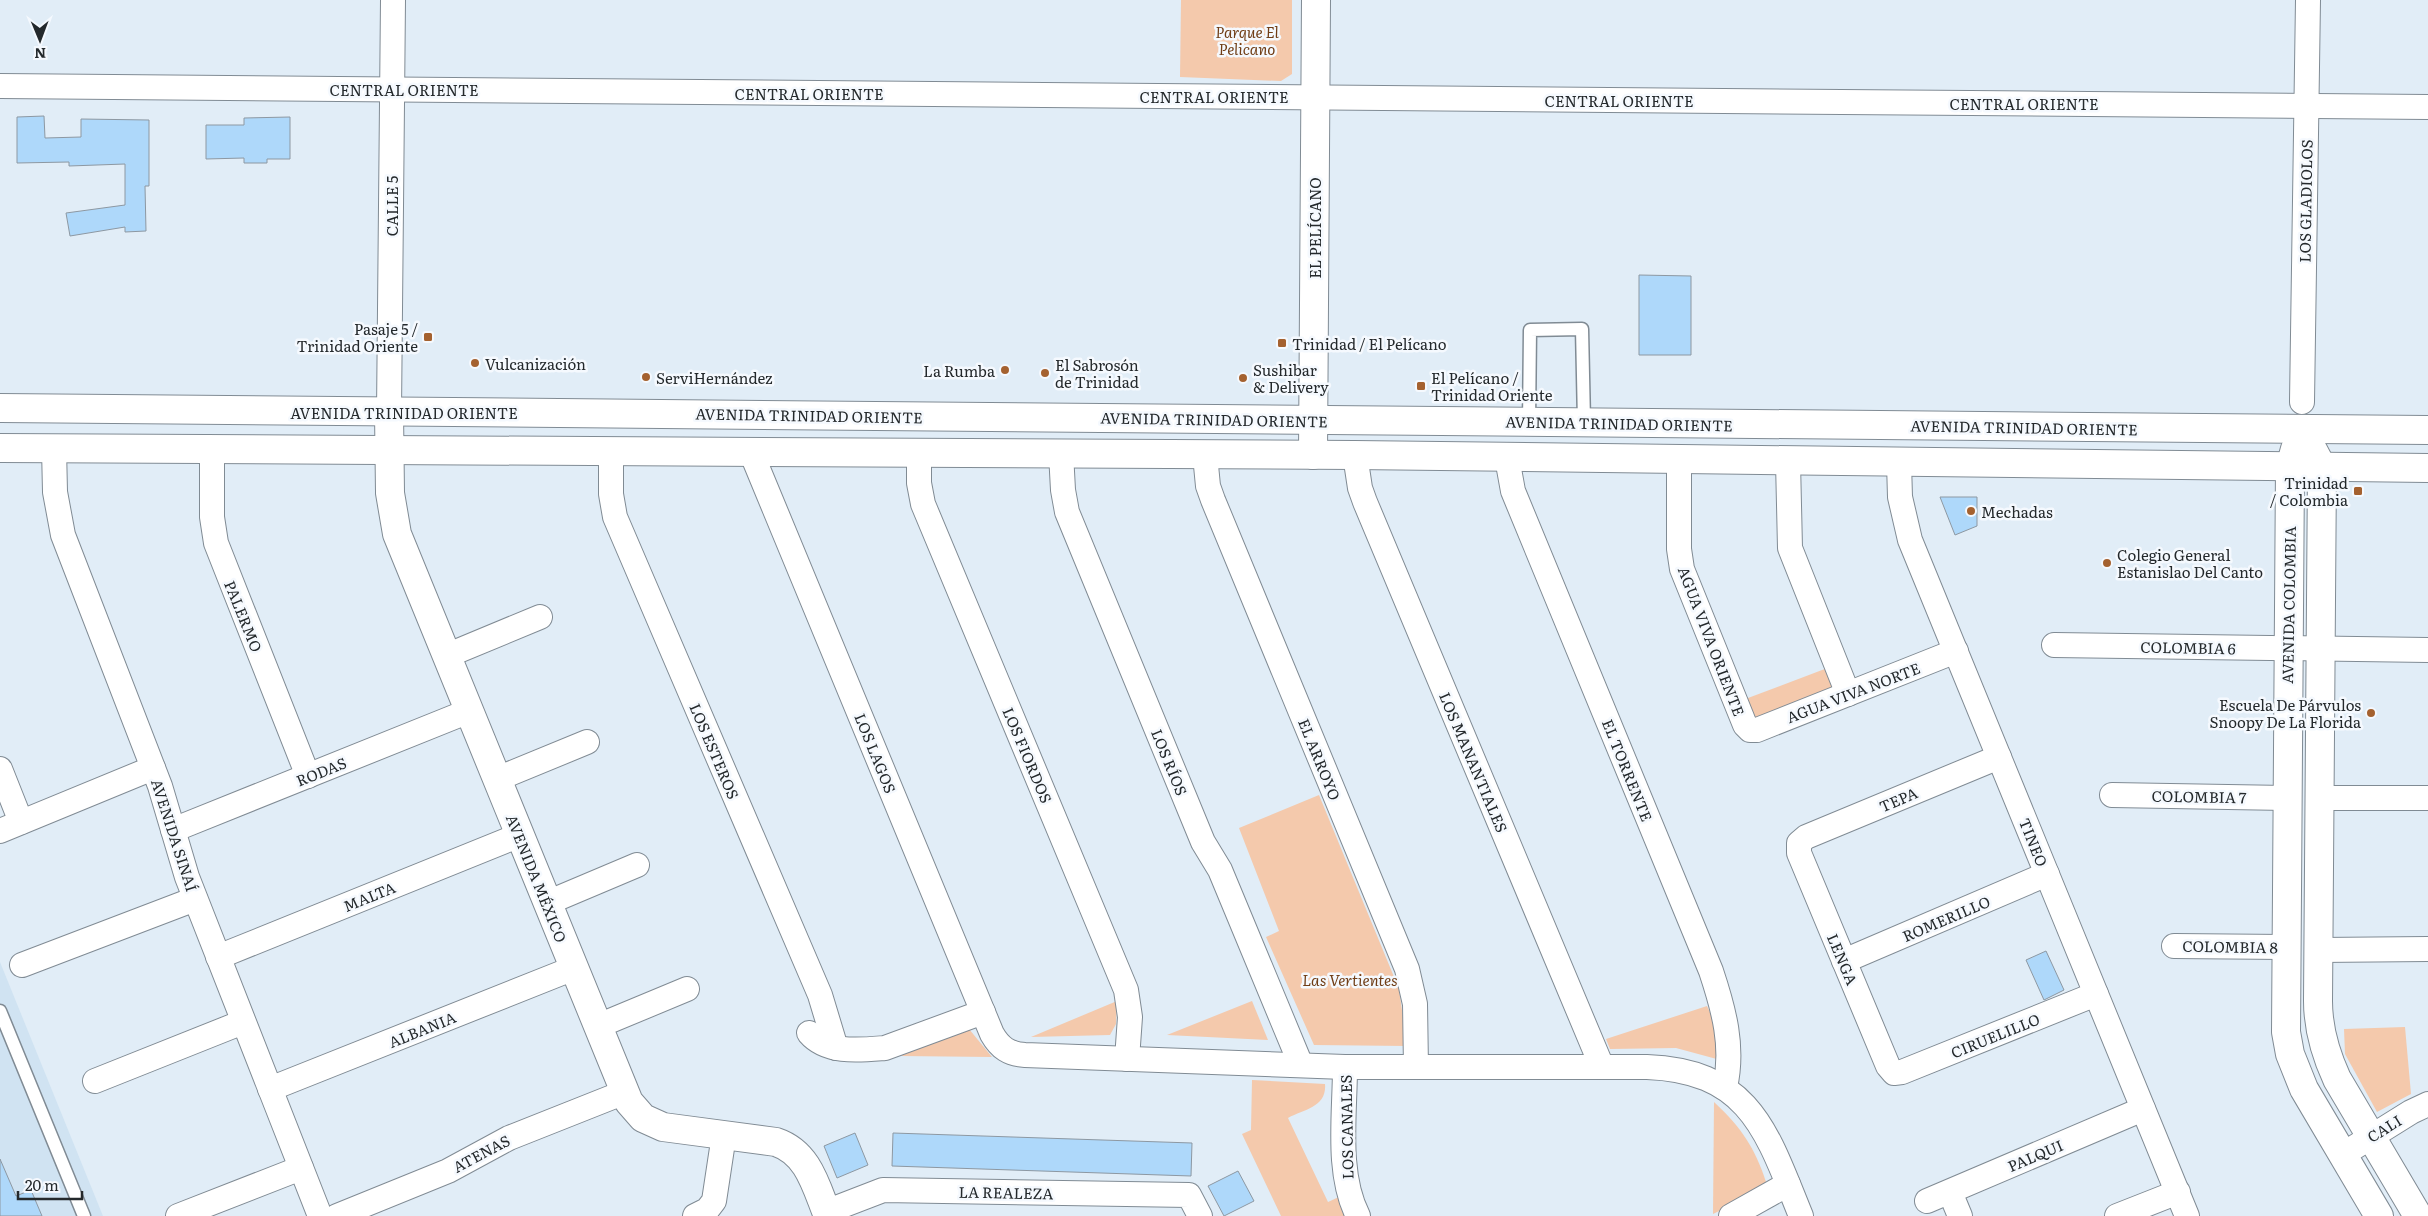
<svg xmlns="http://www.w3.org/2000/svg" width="2428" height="1216" font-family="Literata,serif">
<rect width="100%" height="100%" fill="#e1edf7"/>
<path fill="#d0e3f2" d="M0,962L103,1216H0Z"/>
<g fill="#f4c9ac">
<path d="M1181,0H1292V74L1281,81L1180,77Z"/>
<path d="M1830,667L1837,687L1760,724L1750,719L1740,701Z"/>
<path d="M1319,795L1399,989L1407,1046L1314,1045L1266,937L1279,931L1239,828Z"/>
<path d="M1117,1001L1116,1024L1110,1035L1031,1037Z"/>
<path d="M1252,1001L1268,1040L1167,1035Z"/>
<path d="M1707,1006L1719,1032L1724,1061L1676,1048L1610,1049L1606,1039Z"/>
<path d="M2405,1027L2411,1094L2377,1112L2345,1054L2344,1029Z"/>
<path d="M969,1029L992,1057L900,1056Z"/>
<path d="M1252,1080L1325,1084C1327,1107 1305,1109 1288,1118L1328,1202L1341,1196L1351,1216H1281L1242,1134L1251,1130Z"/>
<path d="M1714,1102C1741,1127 1755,1148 1766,1182L1740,1201L1713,1214Z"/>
</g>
<g fill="#aed8fa" stroke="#8d98a2">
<path d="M44,116L45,138L81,137V119L149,120V186H145L146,231L125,232V227L70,236L66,213L125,205V164L69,166V162L17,163V117Z"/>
<path d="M290,117V159H267V163H244V158L206,159V125H244V118Z"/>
<path d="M1639,275L1691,276V355H1639Z"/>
<path d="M1940,497H1977V526L1955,535Z"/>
<path d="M2046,951L2064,990L2044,1000L2026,960Z"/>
<path d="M855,1133L868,1165L837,1178L824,1146Z"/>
<path d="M893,1133L1192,1143L1191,1176L892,1166Z"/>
<path d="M0,1159L16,1196L31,1190L42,1216H0Z"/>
<path d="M1238,1171L1254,1201L1224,1216L1208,1186Z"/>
</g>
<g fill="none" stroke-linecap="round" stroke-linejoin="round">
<defs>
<g id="service">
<path d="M1529,422L1530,330L1582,329L1584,422"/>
<path d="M0,1011L84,1216"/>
</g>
<g id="minor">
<path d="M0,86L2428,107"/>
<path d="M2302,402L2308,0"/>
<path d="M389,412L393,0"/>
<path d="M54,448L55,492L63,535L160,786L187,877L320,1216"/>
<path d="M212,449V517L216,543L308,776"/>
<path d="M611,451V494L615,517L820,995L836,1048"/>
<path d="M751,452L992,1034C1000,1048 1009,1054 1025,1055L1345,1067H1647C1751,1071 1767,1133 1801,1216"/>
<path d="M919,453V483L923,504L1126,990L1130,1017L1127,1059"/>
<path d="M1061,453L1063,490L1067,512L1203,842L1220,870L1301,1065"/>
<path d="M1205,455L1208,486L1213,500L1407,969L1415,1004L1416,1067"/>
<path d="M1355,455L1360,488L1365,502L1602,1067"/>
<path d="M1507,458L1513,491L1711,971C1724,1010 1734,1047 1725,1087"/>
<path d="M1679,460V549L1682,569L1745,725L1750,730H1757L1956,651"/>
<path d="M1788,462L1790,548L1848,694"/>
<path d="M1899,463L1900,497L1910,540L2187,1216"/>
<path d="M2054,645L2428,650"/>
<path d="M446,656L540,617"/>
<path d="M1999,757L1806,837L1799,843V853L1888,1066L1894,1073L1902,1072L2096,994"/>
<path d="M0,769L21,822"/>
<path d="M497,779L587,742"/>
<path d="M2112,795L2286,798"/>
<path d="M2320,798H2428"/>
<path d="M173,830L469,711"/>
<path d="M0,831L153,768"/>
<path d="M547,903L637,865"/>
<path d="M2174,946L2285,947"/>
<path d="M2319,950L2428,949"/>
<path d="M218,957L520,835"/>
<path d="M1844,961L2047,874"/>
<path d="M22,965L195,899"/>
<path d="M598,1026L687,989"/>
<path d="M809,1033C827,1054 860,1050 885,1048L983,1012"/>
<path d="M1345,1067C1345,1114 1336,1173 1358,1216"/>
<path d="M95,1081L243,1022"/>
<path d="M270,1089L574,968"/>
<path d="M2342,1155L2411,1112L2428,1104"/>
<path d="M1950,1192L1960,1216"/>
<path d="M1927,1201L2143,1109"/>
<path d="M826,1212L883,1190L1189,1195L1200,1216"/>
<path d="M178,1216L301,1168"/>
<path d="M337,1216L448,1171L509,1138L625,1092"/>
<path d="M695,1216L707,1210L714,1201L724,1135"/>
<path d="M1731,1216L1788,1184"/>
<path d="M2117,1216L2178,1192"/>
</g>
<g id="tertiary">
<path d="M389,412L390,493L397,534L629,1102L643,1118L663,1127L776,1142C809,1153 816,1187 828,1216"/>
<path d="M1313,455L1316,0"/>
</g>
<g id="secondary">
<path d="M0,408L2428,430"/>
<path d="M0,448L1355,455L2428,468"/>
<path d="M2295,449L2290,467L2286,1032L2290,1054L2304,1089L2379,1216"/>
<path d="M2313,450L2322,467L2318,1001C2318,1029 2325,1053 2337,1079L2418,1216"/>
</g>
</defs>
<use href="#service" stroke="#808b94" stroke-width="15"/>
<use href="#minor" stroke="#808b94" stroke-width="26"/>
<use href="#tertiary" stroke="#808b94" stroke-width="30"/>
<use href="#secondary" stroke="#808b94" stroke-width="30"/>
<use href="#service" stroke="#fff" stroke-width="12"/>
<use href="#minor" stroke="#fff" stroke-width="24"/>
<use href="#tertiary" stroke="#fff" stroke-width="28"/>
<use href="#secondary" stroke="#fff" stroke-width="28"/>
</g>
<g fill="#a4612f" stroke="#f5f9fe" stroke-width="2">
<rect x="423" y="332" width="10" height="10" rx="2.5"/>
<rect x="1277" y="338" width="10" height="10" rx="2.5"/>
<circle cx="475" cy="363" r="5"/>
<circle cx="1005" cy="370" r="5"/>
<circle cx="1045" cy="373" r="5"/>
<circle cx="646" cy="377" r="5"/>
<circle cx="1243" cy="378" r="5"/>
<rect x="1416" y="381" width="10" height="10" rx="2.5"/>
<rect x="2353" y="486" width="10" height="10" rx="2.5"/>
<circle cx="1971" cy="511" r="5"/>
<circle cx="2107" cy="563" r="5"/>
<circle cx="2371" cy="713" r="5"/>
</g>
<g text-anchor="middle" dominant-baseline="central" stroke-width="5" stroke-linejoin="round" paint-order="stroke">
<g font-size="15" font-style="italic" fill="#703d15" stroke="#f5f9fe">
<text x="1247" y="31">Parque El<tspan x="1247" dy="17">Pelicano</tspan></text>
<text x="1350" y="979">Las Vertientes</text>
</g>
<g font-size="15" fill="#24292c" stroke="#f5f9fe">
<text x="404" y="89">CENTRAL ORIENTE</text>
<text x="809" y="93">CENTRAL ORIENTE</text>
<text x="1214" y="96">CENTRAL ORIENTE</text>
<text x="1619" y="100">CENTRAL ORIENTE</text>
<text x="2024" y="103">CENTRAL ORIENTE</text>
<text transform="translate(2305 201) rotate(-89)">LOS GLADIOLOS</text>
<text transform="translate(391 206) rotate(-90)">CALLE 5</text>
<text transform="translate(1314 228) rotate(-90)">EL PELÍCANO</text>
<text x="404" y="412">AVENIDA TRINIDAD ORIENTE</text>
<text transform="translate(809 415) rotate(1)">AVENIDA TRINIDAD ORIENTE</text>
<text transform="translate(1214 419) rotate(1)">AVENIDA TRINIDAD ORIENTE</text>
<text transform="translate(1619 423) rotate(1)">AVENIDA TRINIDAD ORIENTE</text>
<text transform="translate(2024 427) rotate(1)">AVENIDA TRINIDAD ORIENTE</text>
<text transform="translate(2288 605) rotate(-89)">AVENIDA COLOMBIA</text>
<text transform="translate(244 616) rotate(68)">PALERMO</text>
<text transform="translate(1712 641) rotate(69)">AGUA VIVA ORIENTE</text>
<text transform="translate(2188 647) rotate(1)">COLOMBIA 6</text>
<text transform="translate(1853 692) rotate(-21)">AGUA VIVA NORTE</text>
<text transform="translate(715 751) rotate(67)">LOS ESTEROS</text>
<text transform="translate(876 753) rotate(68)">LOS LAGOS</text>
<text transform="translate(1028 755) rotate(67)">LOS FIORDOS</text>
<text transform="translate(1320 759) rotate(68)">EL ARROYO</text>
<text transform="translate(1170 762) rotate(68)">LOS RÍOS</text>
<text transform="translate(1474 762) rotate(67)">LOS MANANTIALES</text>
<text transform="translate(1628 770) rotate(68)">EL TORRENTE</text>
<text transform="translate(321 771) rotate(-22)">RODAS</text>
<text transform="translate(2199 796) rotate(1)">COLOMBIA 7</text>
<text transform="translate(1898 799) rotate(-23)">TEPA</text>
<text transform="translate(175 835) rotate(72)">AVENIDA SINAÍ</text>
<text transform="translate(2034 842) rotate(68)">TINEO</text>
<text transform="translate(537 878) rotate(68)">AVENIDA MÉXICO</text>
<text transform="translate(369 896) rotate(-22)">MALTA</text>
<text transform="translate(1946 918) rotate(-23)">ROMERILLO</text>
<text transform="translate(2230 946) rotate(1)">COLOMBIA 8</text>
<text transform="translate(1843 959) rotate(67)">LENGA</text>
<text transform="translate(422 1029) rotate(-22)">ALBANIA</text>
<text transform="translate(1995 1035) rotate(-22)">CIRUELILLO</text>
<text transform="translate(1346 1127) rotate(-91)">LOS CANALES</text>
<text transform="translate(2384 1128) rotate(-32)">CALI</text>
<text transform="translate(481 1153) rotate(-28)">ATENAS</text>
<text transform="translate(2035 1155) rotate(-23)">PALQUI</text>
<text transform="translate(1006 1192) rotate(1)">LA REALEZA</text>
</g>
<g font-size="15" fill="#24292c" stroke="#f5f9fe" text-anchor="start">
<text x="418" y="328" text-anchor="end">Pasaje 5 /<tspan x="418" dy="17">Trinidad Oriente</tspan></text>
<text x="1292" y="343">Trinidad / El Pelícano</text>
<text x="485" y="363">Vulcanización</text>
<text x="1055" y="364">El Sabrosón<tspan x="1055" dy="17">de Trinidad</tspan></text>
<text x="1253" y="369">Sushibar<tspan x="1253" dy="17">&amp; Delivery</tspan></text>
<text x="995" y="370" text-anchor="end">La Rumba</text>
<text x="656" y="377">ServiHernández</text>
<text x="1431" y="377">El Pelícano /<tspan x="1431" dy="17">Trinidad Oriente</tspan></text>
<text x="2348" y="482" text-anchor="end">Trinidad<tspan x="2348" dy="17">/ Colombia</tspan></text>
<text x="1981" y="511">Mechadas</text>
<text x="2117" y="554">Colegio General<tspan x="2117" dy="17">Estanislao Del Canto</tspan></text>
<text x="2361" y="704" text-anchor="end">Escuela De Párvulos<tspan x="2361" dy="17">Snoopy De La Florida</tspan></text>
</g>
</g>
<g transform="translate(40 40) rotate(179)" stroke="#f5f9fe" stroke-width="4" paint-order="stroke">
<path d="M0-4L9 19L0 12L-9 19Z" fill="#24292c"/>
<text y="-8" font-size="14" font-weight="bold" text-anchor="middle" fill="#24292c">N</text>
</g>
<path d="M18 1191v8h64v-8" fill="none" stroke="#24292c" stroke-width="2.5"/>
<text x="25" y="1191" font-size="15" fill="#24292c" stroke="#f5f9fe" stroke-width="4" paint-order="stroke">20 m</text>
</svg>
